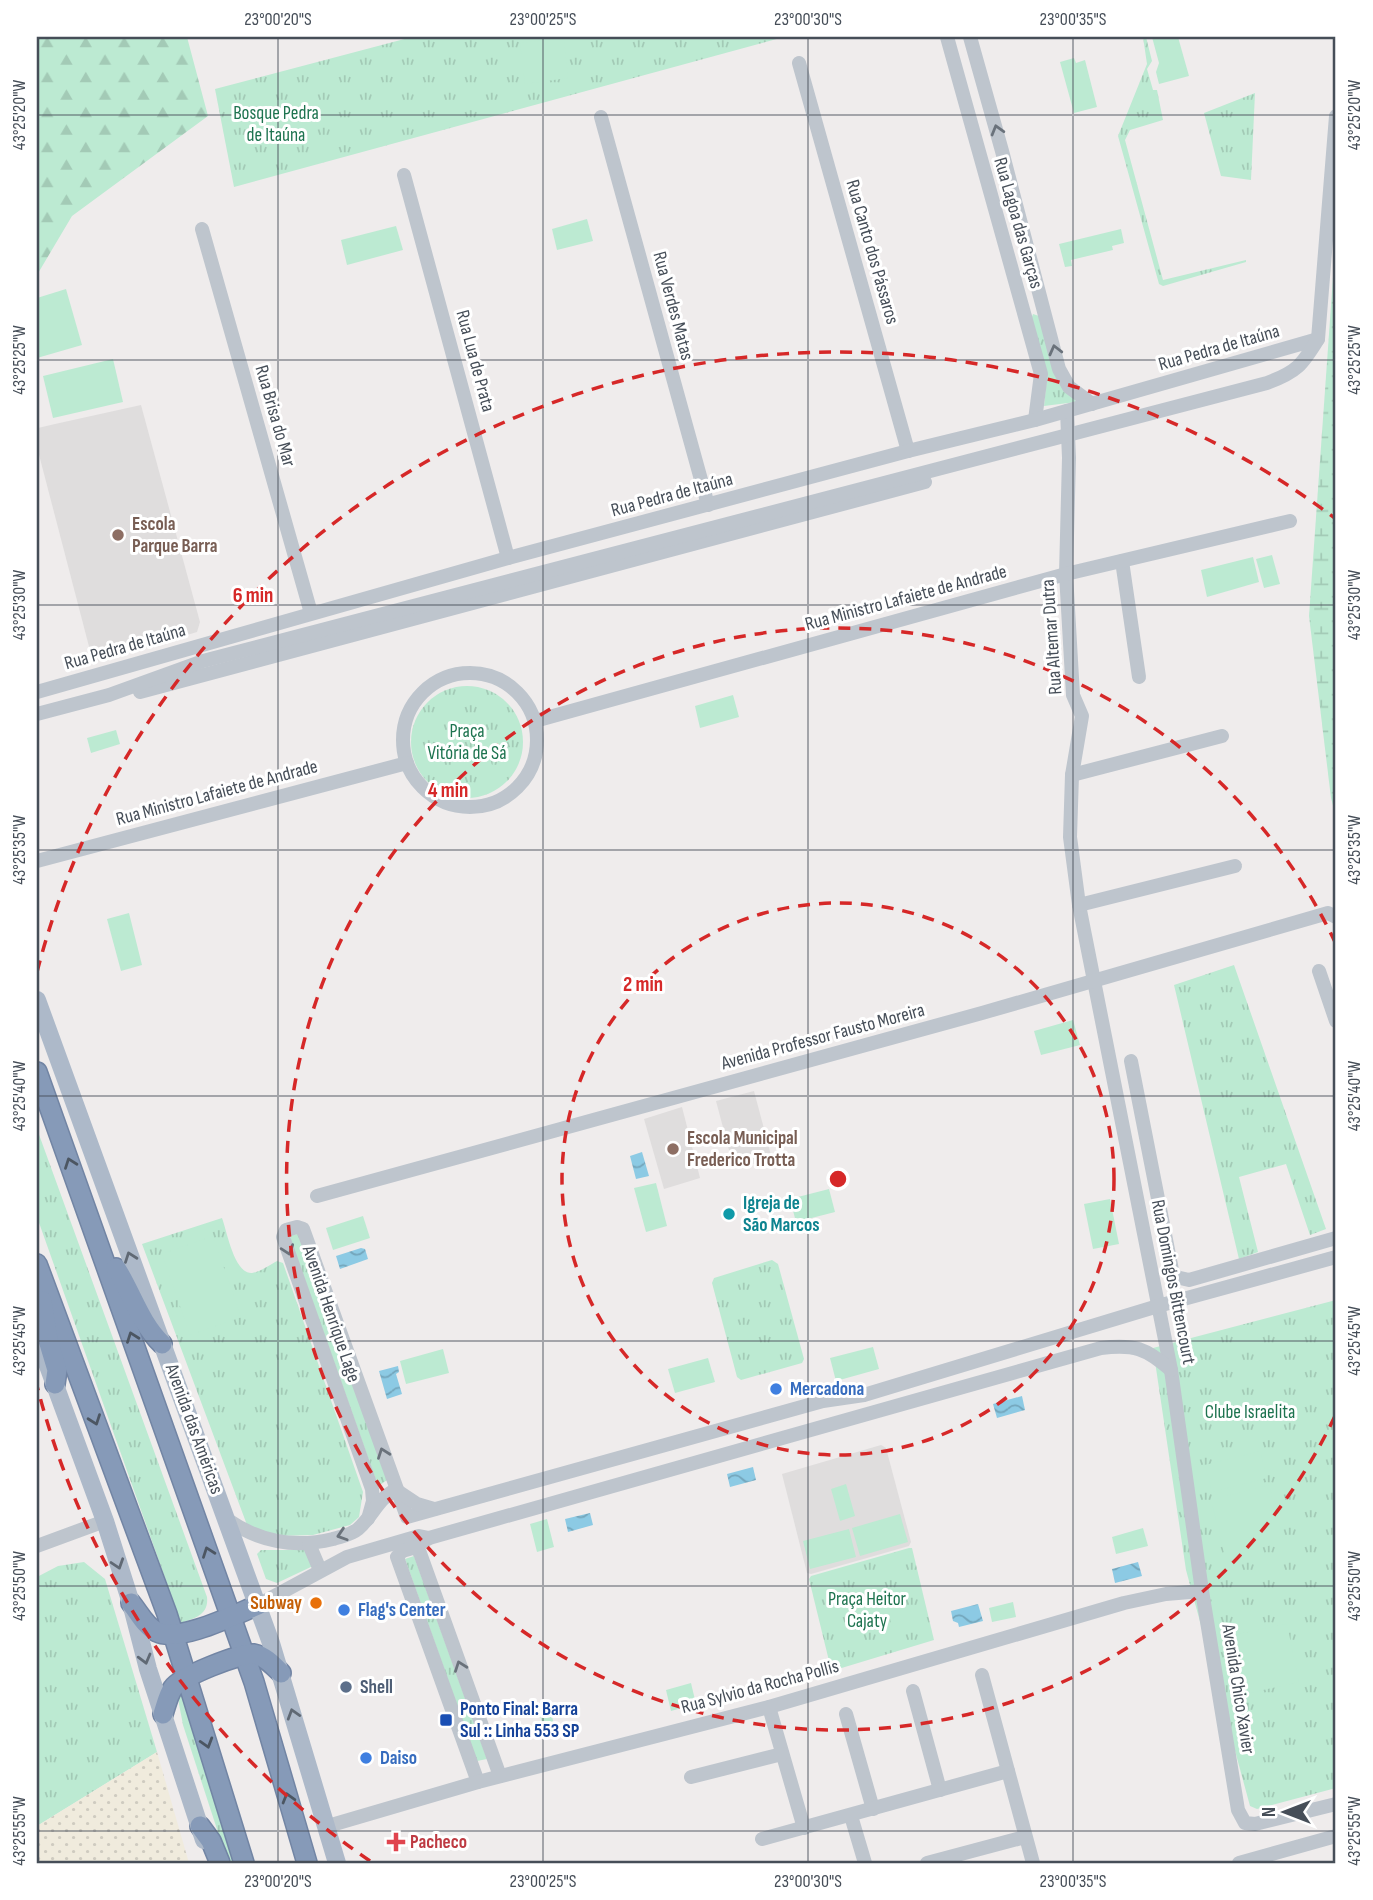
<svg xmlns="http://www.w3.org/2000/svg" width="1373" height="1900" font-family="'Sofia Sans Condensed',sans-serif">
<defs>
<pattern id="grass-tufts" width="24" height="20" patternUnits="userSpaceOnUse" patternTransform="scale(1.75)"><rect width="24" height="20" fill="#bcead2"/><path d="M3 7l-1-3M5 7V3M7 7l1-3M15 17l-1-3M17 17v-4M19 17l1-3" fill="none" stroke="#a3cab6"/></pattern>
<pattern id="forest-firs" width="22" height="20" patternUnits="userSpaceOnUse" patternTransform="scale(1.75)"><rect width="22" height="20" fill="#bcead2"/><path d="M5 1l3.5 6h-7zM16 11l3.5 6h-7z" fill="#a3cab6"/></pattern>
<pattern id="wetland-marsh" width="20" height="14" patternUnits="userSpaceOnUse" patternTransform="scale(1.75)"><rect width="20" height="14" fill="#bcead2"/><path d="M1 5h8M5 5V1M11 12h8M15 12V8" fill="none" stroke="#a3cab6"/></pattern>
<pattern id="sand-dots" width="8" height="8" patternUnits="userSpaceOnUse" patternTransform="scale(1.75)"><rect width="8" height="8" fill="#f0ebdd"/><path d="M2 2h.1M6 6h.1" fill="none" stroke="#cfcbc0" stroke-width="1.8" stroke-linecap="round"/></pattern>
<pattern id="water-waves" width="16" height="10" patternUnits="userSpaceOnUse" patternTransform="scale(1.75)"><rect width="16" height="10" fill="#8ccae4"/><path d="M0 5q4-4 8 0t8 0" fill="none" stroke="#74a6bc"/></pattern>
</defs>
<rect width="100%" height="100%" fill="#efecec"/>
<g fill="#dfdddd">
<path d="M141,405L200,622L197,632L100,661L92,658L37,447V431L38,428L55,424Z"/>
<path d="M754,1091L772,1159L734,1169L716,1101Z"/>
<path d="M682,1107L700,1178L664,1189L644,1119Z"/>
<path d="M881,1445L886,1448L911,1542L909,1546L811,1574L807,1573L782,1474Z"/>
</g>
<g fill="url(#grass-tufts)">
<path d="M412,37H784L234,187L215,89Z"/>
<path d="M1143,37H1146L1152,61L1147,69L1153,90H1157L1163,120L1130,130L1125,140L1163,280L1246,260V262L1163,286L1159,284L1118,136L1147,64Z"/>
<path d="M1255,93L1251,180L1221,176L1204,113Z"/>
<path d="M1033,314L1039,316L1076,402L1044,406L1047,377L1031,319Z"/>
<circle cx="467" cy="742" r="56"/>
<path d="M1234,965L1326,1229L1310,1235L1286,1164L1239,1177L1258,1252L1239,1259L1174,985Z"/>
<path d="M37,1129L207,1597C209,1615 195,1618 181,1623L37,1217Z"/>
<path d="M222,1218C227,1231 234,1274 252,1273C260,1272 270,1265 277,1261L283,1263L363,1492L359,1517L350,1525L313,1535L277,1536L247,1525L142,1244Z"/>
<path d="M299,1234L387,1480L380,1485L377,1483L291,1241V1235Z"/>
<path d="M772,1260L778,1264L804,1359L802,1363L741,1380L737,1377L712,1283L714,1278Z"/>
<path d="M1336,1300V1788L1257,1809L1250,1806L1186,1570L1153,1348Z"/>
<path d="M909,1548H912L934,1640L835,1670L831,1669L809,1579L811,1576Z"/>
<path d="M261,1550H307L313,1566L277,1583L266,1579L257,1554Z"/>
<path d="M414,1556L487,1759L477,1761L405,1559Z"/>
<path d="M84,1562L105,1579L157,1752L37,1826V1577L58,1566Z"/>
<path d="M182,1693L235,1863H228L183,1725L179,1704V1694Z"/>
</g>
<path fill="url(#forest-firs)" d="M37,37H187L208,116L72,216L37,275Z"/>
<path fill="url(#wetland-marsh)" d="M1336,235V817L1331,798L1309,616Z"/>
<path fill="url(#sand-dots)" d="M157,1752L189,1863H37V1826Z"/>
<g fill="#bcead2">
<path d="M1152,37H1178L1189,76L1159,84L1156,72L1159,63Z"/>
<path d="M564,38L568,78L525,84L520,43Z"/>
<path d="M1074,58L1076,63L1085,60L1097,107L1074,113L1060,62Z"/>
<path d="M587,219L593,241L557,250L552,229Z"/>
<path d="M396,226L403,250L347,265L341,240Z"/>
<path d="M1121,229L1124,243L1112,246L1113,250L1071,260L1072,266L1065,267L1059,244Z"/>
<path d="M66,289L82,345L37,358V298Z"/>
<path d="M113,359L123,402L53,418L43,376Z"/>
<path d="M1272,555L1280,584L1264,588L1256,559Z"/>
<path d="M1253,557L1259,582L1207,597L1201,570Z"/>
<path d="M733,695L739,717L700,728L695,706Z"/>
<path d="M116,730L120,744L91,753L87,738Z"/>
<path d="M486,747L492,765L456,777L450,759Z"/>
<path d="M129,913L142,965L121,971L107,919Z"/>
<path d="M1073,1020L1080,1045L1041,1055L1034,1031Z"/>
<path d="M656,1183L667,1226L646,1232L634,1188Z"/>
<path d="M829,1189L835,1212L796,1222L790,1199Z"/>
<path d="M1110,1199L1119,1244L1093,1249L1084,1204Z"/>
<path d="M363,1216L370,1238L333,1250L326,1228Z"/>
<path d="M213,1236L241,1317L190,1335L162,1254Z"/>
<path d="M873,1347L879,1369L836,1381L830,1358Z"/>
<path d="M443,1349L449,1373L406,1384L400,1361Z"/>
<path d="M708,1358L715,1382L675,1393L668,1369Z"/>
<path d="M1260,1451L1267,1478L1212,1492L1205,1465Z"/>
<path d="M846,1484L855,1516L840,1521L831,1489Z"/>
<path d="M1269,1485L1284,1542L1225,1557L1211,1500Z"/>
<path d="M900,1514L908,1542L860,1556L852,1528Z"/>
<path d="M547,1519L554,1547L537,1552L530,1524Z"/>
<path d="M1143,1528L1148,1546L1116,1554L1112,1537Z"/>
<path d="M849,1529L856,1557L810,1569L803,1541Z"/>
<path d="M1013,1602L1016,1617L992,1622L989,1608Z"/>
<path d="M913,1609L917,1625L893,1631L889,1615Z"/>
<path d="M1287,1624L1299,1682L1241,1695L1229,1636Z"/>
<path d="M691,1683L696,1704L671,1711L666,1690Z"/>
<path d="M548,1701L556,1732L545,1734L537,1704Z"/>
</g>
<g fill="url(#water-waves)">
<path d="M642,1152L649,1176L636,1179L630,1156Z"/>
<path d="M361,1248L365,1249L368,1259L340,1269L336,1256Z"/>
<path d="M398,1366L399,1372L396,1374L402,1394L387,1399L379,1371Z"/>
<path d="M1022,1396L1025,1410L997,1418L993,1404Z"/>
<path d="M753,1467L756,1480L730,1487L727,1474Z"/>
<path d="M590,1513L593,1525L568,1532L565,1519Z"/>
<path d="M1138,1562L1142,1576L1115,1583L1112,1569Z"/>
<path d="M978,1604L983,1621L959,1627L958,1623L953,1621L951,1611Z"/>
</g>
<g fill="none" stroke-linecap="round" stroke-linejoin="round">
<defs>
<g id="highway">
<path d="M37,1072L254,1682L307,1863"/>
<path d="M37,1264L167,1614L244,1863"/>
<path d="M116,1268C132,1293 140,1323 162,1344"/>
<path d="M42,1301L48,1340L57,1370L55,1384"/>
<path d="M131,1603C139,1613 146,1627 157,1632C179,1643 236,1614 258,1605"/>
<path d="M163,1714C166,1705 168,1695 173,1688C181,1676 240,1653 254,1654C265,1656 273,1665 281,1673"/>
<path d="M200,1826L211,1841L220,1863"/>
</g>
</defs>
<use href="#highway" stroke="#7285a4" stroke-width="22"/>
<g stroke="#bec5cd" stroke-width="14">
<path d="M947,37L1041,374L1035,420"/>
<path d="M970,37L1002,151L1059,369L1069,387L1092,404"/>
<path d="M799,63L908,451"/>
<path d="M601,117L708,505"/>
<path d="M404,175L508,558"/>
<path d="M202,229L311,613"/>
<path d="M1067,411L1069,458L1066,574L1073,695L1082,716L1072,775L1070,837L1079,905L1171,1370L1202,1591L1238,1810L1245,1823L1255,1824L1336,1804"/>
<path d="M1122,561L1139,677"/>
<circle cx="470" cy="740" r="67"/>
<path d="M37,692L508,558L908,451L1035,420L1318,339"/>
<path d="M140,692L925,482"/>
<path d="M37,714L109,695L203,661L1267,383C1297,372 1302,365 1318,339L1336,116"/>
<path d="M535,721L1066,574L1290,521"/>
<path d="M1072,775L1222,736"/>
<path d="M37,861L407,763"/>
<path d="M1079,905L1235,866"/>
<path d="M1319,971L1336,1021"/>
<path d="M1131,1061L1172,1270L1176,1277L1189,1280L1336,1238"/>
<path d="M317,1196L982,1013L1328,913L1336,917"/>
<path d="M368,1519L373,1501L372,1489L283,1237L286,1230L297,1227L303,1229L407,1517L823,1401L864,1395L1158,1306L1336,1257"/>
<path d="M228,1520C260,1542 296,1548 333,1539C342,1536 351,1535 358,1529C373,1516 378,1498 396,1490L417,1504L434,1509"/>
<path d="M429,1538L1101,1348C1134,1344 1146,1348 1171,1370"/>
<path d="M309,1544L320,1570"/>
<path d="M37,1546L105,1521"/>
<path d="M258,1605L347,1557L419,1536L429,1538L423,1542"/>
<path d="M982,1675L1033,1863"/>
<path d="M913,1691L940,1790"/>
<path d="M769,1707L804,1828"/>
<path d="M846,1714L873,1809"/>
<path d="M691,1777L782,1754"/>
<path d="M478,1782L397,1557L402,1551L416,1547L420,1553L500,1776"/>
<path d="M851,1816L865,1863"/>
<path d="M328,1826L478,1782L769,1707L1124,1603L1166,1594L1202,1591"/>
<path d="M762,1839L1008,1771"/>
<path d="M927,1863L1025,1837"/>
<path d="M1239,1863L1336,1836"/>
</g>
<g stroke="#adb9c9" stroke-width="18">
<path d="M37,1000L271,1643L337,1863"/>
<path d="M37,1336L105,1521L131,1603L148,1669L204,1840"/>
</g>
<use href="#highway" stroke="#869ab8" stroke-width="19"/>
</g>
<defs><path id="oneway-chevron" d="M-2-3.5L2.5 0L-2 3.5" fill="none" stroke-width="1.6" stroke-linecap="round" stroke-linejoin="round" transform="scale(1.75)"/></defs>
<g stroke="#6a727b">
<use href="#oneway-chevron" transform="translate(997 130) rotate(-106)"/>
<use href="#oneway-chevron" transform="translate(1055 350) rotate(-104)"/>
<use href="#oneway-chevron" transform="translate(288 1250) rotate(71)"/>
<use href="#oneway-chevron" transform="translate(383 1453) rotate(-110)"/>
<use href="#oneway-chevron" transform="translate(342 1535) rotate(162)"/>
<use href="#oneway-chevron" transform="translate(460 1666) rotate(-110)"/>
</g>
<g stroke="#4c5662">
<use href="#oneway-chevron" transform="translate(70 1163) rotate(-110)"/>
<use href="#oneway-chevron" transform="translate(132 1337) rotate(-110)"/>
<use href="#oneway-chevron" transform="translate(95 1420) rotate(70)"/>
<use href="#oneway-chevron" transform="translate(208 1552) rotate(-110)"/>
<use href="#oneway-chevron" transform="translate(207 1743) rotate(73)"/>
<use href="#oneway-chevron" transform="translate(288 1798) rotate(-106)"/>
</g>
<g stroke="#606974">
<use href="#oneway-chevron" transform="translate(130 1257) rotate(-110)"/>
<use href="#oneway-chevron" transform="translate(118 1564) rotate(72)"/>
<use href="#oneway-chevron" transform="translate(145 1659) rotate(75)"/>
<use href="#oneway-chevron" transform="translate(293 1714) rotate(-107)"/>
</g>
<path fill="none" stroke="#464e58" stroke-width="2" stroke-opacity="0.45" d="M278,37V1863M543,37V1863M808,37V1863M1073,37V1863M37,115H1336M37,360H1336M37,605H1336M37,850H1336M37,1096H1336M37,1341H1336M37,1586H1336M37,1831H1336"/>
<g fill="none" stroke="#d62828" stroke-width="3.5" stroke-dasharray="12 9">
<circle cx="838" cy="1179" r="276"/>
<path d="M1335 1416A551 551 0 1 1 1335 942"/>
<path d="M370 1861A827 827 0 0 1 37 1386M37 972A827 827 0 0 1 1336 519"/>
</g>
<g fill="#8d6e63" stroke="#fff" stroke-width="2.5">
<circle cx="118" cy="535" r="7"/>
<circle cx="673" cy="1149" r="7"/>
</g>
<circle fill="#0f9aa8" stroke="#fff" stroke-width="2.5" cx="729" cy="1214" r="7"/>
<g fill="#3f7fe0" stroke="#fff" stroke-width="2.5">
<circle cx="776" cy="1389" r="7"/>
<circle cx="344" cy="1610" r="7"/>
<circle cx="366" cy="1758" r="7"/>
</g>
<circle fill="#e8710a" stroke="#fff" stroke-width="2.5" cx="316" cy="1603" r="7"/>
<circle fill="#5c6f8a" stroke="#fff" stroke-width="2.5" cx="346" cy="1687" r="7"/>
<rect fill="#1a4fb4" stroke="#fff" stroke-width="2.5" x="439" y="1713" width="14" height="14" rx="3.5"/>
<path fill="#e0444e" stroke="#fff" stroke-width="2.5" d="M392.5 1831.5h7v7h7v7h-7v7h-7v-7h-7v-7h7z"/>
<g text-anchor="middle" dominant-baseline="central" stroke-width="6" stroke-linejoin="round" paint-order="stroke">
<g font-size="19" fill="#1d734f" stroke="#fff">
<text x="276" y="113">Bosque Pedra<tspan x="276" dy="22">de Itaúna</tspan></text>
<text x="467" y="731">Praça<tspan x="467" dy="22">Vitória de Sá</tspan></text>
<text x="1250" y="1412">Clube Israelita</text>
<text x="867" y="1599">Praça Heitor<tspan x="867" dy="22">Cajaty</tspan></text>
</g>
<g font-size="19" fill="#464e58" stroke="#fff">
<text transform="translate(1018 223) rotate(74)">Rua Lagoa das Garças</text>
<text transform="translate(872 252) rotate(74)">Rua Canto dos Pássaros</text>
<text transform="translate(673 306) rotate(75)">Rua Verdes Matas</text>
<text transform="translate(1219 348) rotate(-16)">Rua Pedra de Itaúna</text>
<text transform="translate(475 361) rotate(75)">Rua Lua de Prata</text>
<text transform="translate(275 416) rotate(74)">Rua Brisa do Mar</text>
<text transform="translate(672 495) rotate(-15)">Rua Pedra de Itaúna</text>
<text transform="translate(906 598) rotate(-15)">Rua Ministro Lafaiete de Andrade</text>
<text transform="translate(1052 637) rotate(-94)">Rua Altemar Dutra</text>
<text transform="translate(125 647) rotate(-16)">Rua Pedra de Itaúna</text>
<text transform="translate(217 793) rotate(-15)">Rua Ministro Lafaiete de Andrade</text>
<text transform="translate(823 1037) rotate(-15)">Avenida Professor Fausto Moreira</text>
<text transform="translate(1173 1282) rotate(79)">Rua Domingos Bittencourt</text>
<text transform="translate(331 1314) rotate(71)">Avenida Henrique Lage</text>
<text transform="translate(194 1429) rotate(70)">Avenida das Américas</text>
<text transform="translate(760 1687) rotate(-15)">Rua Sylvio da Rocha Pollis</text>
<text transform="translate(1238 1689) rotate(81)">Avenida Chico Xavier</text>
</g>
<g font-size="19" font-weight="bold" fill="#785e54" stroke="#fff" text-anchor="start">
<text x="132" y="524">Escola<tspan x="132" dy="22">Parque Barra</tspan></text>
<text x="687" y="1138">Escola Municipal<tspan x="687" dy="22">Frederico Trotta</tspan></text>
</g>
<g font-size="19" font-weight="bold" fill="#0d838f" stroke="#fff" text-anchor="start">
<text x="743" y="1203">Igreja de<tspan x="743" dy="22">São Marcos</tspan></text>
</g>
<g font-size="19" font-weight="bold" fill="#366cbe" stroke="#fff" text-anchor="start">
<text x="790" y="1389">Mercadona</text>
<text x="358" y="1610">Flag's Center</text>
<text x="380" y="1758">Daiso</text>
</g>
<g font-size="19" font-weight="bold" fill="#c56008" stroke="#fff" text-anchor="end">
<text x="302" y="1603">Subway</text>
</g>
<g font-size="19" font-weight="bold" fill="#4e5e75" stroke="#fff" text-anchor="start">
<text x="360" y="1687">Shell</text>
</g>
<g font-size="19" font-weight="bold" fill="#164399" stroke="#fff" text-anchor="start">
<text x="460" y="1709">Ponto Final: Barra<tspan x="460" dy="22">Sul :: Linha 553 SP</tspan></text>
</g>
<g font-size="19" font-weight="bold" fill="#be3a42" stroke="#fff" text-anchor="start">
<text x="410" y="1842">Pacheco</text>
</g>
</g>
<circle cx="838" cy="1179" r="10" fill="#d62828" stroke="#fff" stroke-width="3.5"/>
<g font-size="21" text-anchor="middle" font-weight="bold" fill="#d62828" stroke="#fff" stroke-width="6" stroke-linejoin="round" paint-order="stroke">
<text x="253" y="602">6 min</text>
<text x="448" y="797">4 min</text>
<text x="643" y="991">2 min</text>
</g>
<rect width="1373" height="1900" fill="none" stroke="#ffffff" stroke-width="77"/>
<g transform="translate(1285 1812) rotate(270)" stroke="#ffffff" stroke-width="5" paint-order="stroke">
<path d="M0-5L12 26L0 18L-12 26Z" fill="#464e58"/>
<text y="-10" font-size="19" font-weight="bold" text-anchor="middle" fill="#464e58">N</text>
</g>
<rect x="38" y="38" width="1296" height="1824" fill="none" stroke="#464e58" stroke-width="2.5"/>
<g font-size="18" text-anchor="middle" fill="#464e58">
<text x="278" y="25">23°00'20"S</text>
<text x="543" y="25">23°00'25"S</text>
<text x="808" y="25">23°00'30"S</text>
<text x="1073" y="25">23°00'35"S</text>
<text transform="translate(1354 115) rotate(-90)" y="6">43°25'20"W</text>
<text transform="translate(19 115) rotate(-90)" y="6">43°25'20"W</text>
<text transform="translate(1354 360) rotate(-90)" y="6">43°25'25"W</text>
<text transform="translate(19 360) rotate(-90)" y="6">43°25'25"W</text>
<text transform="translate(1354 605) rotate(-90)" y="6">43°25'30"W</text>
<text transform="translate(19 605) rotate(-90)" y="6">43°25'30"W</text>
<text transform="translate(1354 850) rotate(-90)" y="6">43°25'35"W</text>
<text transform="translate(19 850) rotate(-90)" y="6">43°25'35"W</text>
<text transform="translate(1354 1096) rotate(-90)" y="6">43°25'40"W</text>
<text transform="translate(19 1096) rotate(-90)" y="6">43°25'40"W</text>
<text transform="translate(1354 1341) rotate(-90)" y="6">43°25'45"W</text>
<text transform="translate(19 1341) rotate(-90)" y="6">43°25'45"W</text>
<text transform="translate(1354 1586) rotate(-90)" y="6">43°25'50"W</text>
<text transform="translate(19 1586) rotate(-90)" y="6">43°25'50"W</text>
<text transform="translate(1354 1831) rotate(-90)" y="6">43°25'55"W</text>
<text transform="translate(19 1831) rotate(-90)" y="6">43°25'55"W</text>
<text x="278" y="1887">23°00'20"S</text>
<text x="543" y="1887">23°00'25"S</text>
<text x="808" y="1887">23°00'30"S</text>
<text x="1073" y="1887">23°00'35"S</text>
</g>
</svg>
